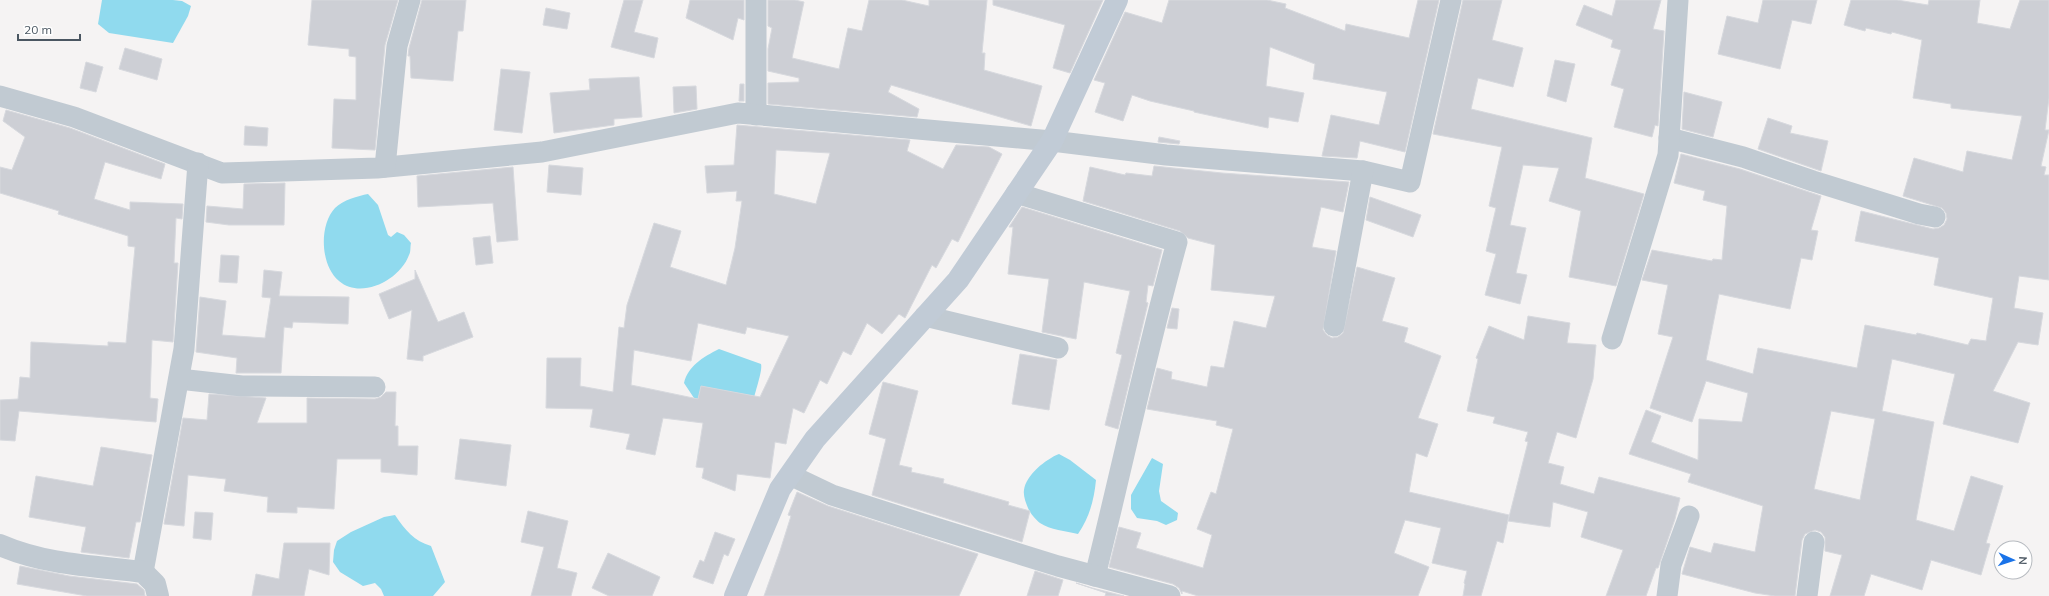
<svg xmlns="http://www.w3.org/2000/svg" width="2049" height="596" font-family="Mulish,sans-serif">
<rect width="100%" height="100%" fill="#f5f3f3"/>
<g fill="#90daee">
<path d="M102,0H173L182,1L191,6L188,16L173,43L109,33L98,24Z"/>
<path d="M368,194L378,205L388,235L391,237L397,232L404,235L411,243C410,247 411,252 409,255C400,280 361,300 339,281C320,265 319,225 335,208C343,200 358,196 368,194Z"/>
<path d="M719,349L761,364C763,371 754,394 753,403L722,405L694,398L684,383C688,366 703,357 719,349Z"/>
<path d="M1059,454L1070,460L1096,480C1094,500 1090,516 1078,534C1066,531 1050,530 1040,523C1036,520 1030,513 1028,508C1026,503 1023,496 1024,490C1026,475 1046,459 1059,454Z"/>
<path d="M1152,458L1163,464L1159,491L1161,501L1178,513L1177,520L1166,525L1157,521L1137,518L1131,509V495Z"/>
<path d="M395,515C405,530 414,541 431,546L445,582L433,596H384L381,589L375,583L363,586L340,572L333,562L334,550L337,541L351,532L384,517Z"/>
</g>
<g fill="#cdcfd5" stroke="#d7d9de" fill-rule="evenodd">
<path d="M312,0H398L385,45L375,150L332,148L334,99L356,100V57L349,56V49L308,45Z"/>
<path d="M422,0H466L463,31H458L453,81L411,78L410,56H408L409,48Z"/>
<path d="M624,0H643L634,32L658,38L654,58L611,47Z"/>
<path d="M690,0H744V20L738,18L733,40L686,18Z"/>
<path d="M768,0H795L804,2L792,58L839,69L848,28L862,31L869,0H902L929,6V0H987L982,53H985L984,70L1042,86L1031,126L891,85L888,92L919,109L917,117L768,104V83L799,82V78L768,71V49L772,28L768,26Z"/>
<path d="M993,0H1103L1070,73L1053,68L1065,25L993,5Z"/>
<path d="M1169,0H1267L1286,4L1285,8L1345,31L1346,24L1409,38L1418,0H1439L1405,152L1360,141L1357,158L1322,156L1331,115L1379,125L1387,92L1313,79L1315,64L1270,47L1266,86L1304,93L1298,122L1269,117L1268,128L1194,112V111L1150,101L1132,95L1123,121L1095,112L1105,83L1094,80L1125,12L1162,23Z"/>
<path d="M1463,0H1502L1492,40L1523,48L1513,87L1478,78L1471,109L1592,138L1585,178L1644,194L1616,286L1569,277L1581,211L1549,201L1559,168L1523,165L1510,225L1526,228L1516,273L1527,275L1520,304L1485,295L1496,254L1486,251L1496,208L1489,206L1502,147L1433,134Z"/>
<path d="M1616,0H1661L1653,29L1664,31L1658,126L1655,125L1652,137L1614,127L1624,89L1611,85L1621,50L1611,47L1613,40L1576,25L1584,5L1612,16Z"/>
<path d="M1763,0H1817L1811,24L1792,20L1780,69L1718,54L1727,16L1758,23Z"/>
<path d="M1851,0H1897L1928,5L1929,0H1980L1977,23L2010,29L2020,0H2049V98L2045,130H2049L2041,166L2046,167L2044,175H2049V280L2019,276L2014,308L2043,313L2038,345L2018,342L1993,391L2030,403L2018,443L1943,424L1955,374L1892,359L1882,411L1934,422L1916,520L1954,531L1971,476L2003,486L1986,543L1990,544L1981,575L1931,560L1922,590L1871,574L1864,596H1830L1842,555L1825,551V537L1821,532L1815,530L1805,534L1802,540L1795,596H1775L1755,593L1682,574L1690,547L1711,553L1714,543L1755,552L1763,506L1688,482L1691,474L1629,454L1646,410L1661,416L1651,442L1698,460L1699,419L1742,422L1748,393L1706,381L1692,422L1650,408L1673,337L1658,334L1668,285L1642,280L1652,250L1712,261L1713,259L1722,260L1727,206L1703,200L1705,191L1674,183L1681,154L1740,169L1821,196L1811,230L1818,231L1812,260L1801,258L1790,309L1719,294L1706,360L1753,374L1758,348L1857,368L1865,325L1916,335L1917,333L1968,345L1971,339L1986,341L1993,298L1934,285L1939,258L1855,241L1861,211L1933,229L1939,228L1944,225L1947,219L1946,213L1942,208L1903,196L1914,158L1963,172L1967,151L2012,160L2022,116L1951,108V104L1913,98L1922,40L1892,32L1891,34L1866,28L1865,31L1844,25ZM1831,411L1875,419L1860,500L1814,489Z"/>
<path d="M546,8L570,13L567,29L543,25Z"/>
<path d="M125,48L162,59L157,80L119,69Z"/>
<path d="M1555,60L1575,64L1566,102L1547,96Z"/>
<path d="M86,62L103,67L96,92L80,88Z"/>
<path d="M501,69L530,72L522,133L494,130Z"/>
<path d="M639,77L642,117L614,119V125L554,133L550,93L590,90L589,79Z"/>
<path d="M740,84H744V101H739Z"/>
<path d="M696,86L697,109L674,113L673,87Z"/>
<path d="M1684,92L1722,102L1713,137L1682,129Z"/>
<path d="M6,110L70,128L165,164L161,179L105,162L94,199L130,210V202L183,204L182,219L176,218L174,263H178L173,342L152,340L150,398L158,399L156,422L19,411L15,441L0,440V400L18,399L20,377L30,378L31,342L108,346V342L126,343L135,247L128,246V236L58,214L59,211L0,193V167L12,170L25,137L3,121Z"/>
<path d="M1768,118L1792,126L1790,133L1828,141L1821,171L1758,149Z"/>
<path d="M737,125L910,140L907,151L943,169L956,145L989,147L1002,154L958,242L952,239L936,268L932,265L905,318L899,314L882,334L867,323L851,355L843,351L827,384L820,380L804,413L793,408L786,444L775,442L770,478L737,474L735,491L702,478L704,468L696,467L703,423L663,418L655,455L626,449L630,434L590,427L593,409L546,408L547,358H581L580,386L613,392L619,327L624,328L627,305L654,223L681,231L670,267L726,285L735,248L742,201H736L737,191L707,193L705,166L734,165ZM776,150L830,153L816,204L774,194ZM698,323L745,334L747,327L789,336L760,397L701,386L698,399L631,385L634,350L691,361Z"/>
<path d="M245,126L268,128L267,146L244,145Z"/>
<path d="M1159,137L1180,141L1179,144L1158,142Z"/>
<path d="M549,165L583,168L581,195L547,192Z"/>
<path d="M1154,166L1222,173L1349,182L1343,212L1321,207L1312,247L1336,251L1323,330L1327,335L1332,338L1338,337L1343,333L1357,267L1395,278L1382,321L1408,328L1404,342L1441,356L1418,418L1438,424L1427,457L1416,453L1409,492L1509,515L1503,543L1497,541L1481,596H1463L1465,584L1464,583L1467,571L1432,563L1441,528L1405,520L1394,553L1429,567L1418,596H1198L1182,591V594L1179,588L1173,584L1109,567L1119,527L1141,533L1136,548L1203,568L1212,535L1197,529L1211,492L1216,494L1233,429L1216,425L1217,421L1147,409L1157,368L1172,372L1171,379L1207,387L1211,366L1224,368L1234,321L1266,328L1275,296L1211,290L1215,245L1188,238L1180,231L1083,201L1090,167L1125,175L1126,173L1152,176Z"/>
<path d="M513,167L518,240L497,242L493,203L418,207L417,176Z"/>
<path d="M285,183L284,225H229L206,222L207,206L243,209L244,184Z"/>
<path d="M1370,197L1421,215L1413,237L1366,220Z"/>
<path d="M1022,207L1162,250L1153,286L1148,285L1146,302L1148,303L1118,429L1105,425L1122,355L1116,353L1130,291L1084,282L1076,339L1042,332L1049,279L1008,274L1013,227H1009Z"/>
<path d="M490,236L493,263L476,265L473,238Z"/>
<path d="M221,255L239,256L237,283L219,282Z"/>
<path d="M264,270L282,272L279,296L349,297L348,324L293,322L292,328L284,327L281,373H236L237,358L196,352L200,297L226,301L222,335L265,338L271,298L262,297Z"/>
<path d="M415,270L438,322L464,312L473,337L423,356V361L407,359L412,310L389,319L379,294L415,279Z"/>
<path d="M1172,308L1179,309L1177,329L1167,328Z"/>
<path d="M1528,316L1570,323L1567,343L1596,345L1593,379L1576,438L1557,432L1548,463L1564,467L1560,484L1594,494L1599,477L1680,498L1675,519L1658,568H1656L1646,596H1606L1623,550L1581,537L1588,512L1553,502L1550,527L1508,521L1528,442L1525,441L1528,432L1493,423L1495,417L1467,411L1478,359L1476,358L1489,326L1524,340Z"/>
<path d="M1020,354L1057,360L1049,410L1012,404Z"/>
<path d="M883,382L918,391L899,465L912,468L911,472L944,479L943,483L1009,502L1008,505L1030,511L1022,542L872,495L886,439L869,434Z"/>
<path d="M386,392H396L395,426H398V446H418L417,475L381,472V459H337L334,509L297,507V513L267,512L268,497L224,491L226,479L188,475L184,526L164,524L183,418L207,420L209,394L266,398L257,423H307V398L375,399L381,397Z"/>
<path d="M460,439L511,445L506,486L455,479Z"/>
<path d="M101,447L152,455L140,522H136L129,558L81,552L86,527L29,517L36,476L93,486Z"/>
<path d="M797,492L828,506L978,554L959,596H764L780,551L791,516L788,515Z"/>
<path d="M528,511L568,521L557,568L577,573L571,596H531L544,547L521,542Z"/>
<path d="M195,512L213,513L211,540L193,538Z"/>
<path d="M715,532L735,539L728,556L724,554L713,584L693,577L700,560L704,562Z"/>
<path d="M284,543H330L329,575L309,569L304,596H252L256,574L279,579Z"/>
<path d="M608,553L660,577L652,596H609L592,588Z"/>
<path d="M20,566L69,576L137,584L144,590L145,596H87L17,584Z"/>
<path d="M1035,571L1063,580L1058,596H1027Z"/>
<path d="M1076,583L1092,588L1124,596H1105L1106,593Z"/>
</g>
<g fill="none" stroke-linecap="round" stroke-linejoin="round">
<g stroke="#c1cad2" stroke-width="21">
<path d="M756,0V115"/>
<path d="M0,96L74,117L222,173L377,168L542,152L738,113L1052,141L1166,155L1363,171L1410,182L1451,0"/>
<path d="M1669,138L1743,157L1813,181L1919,214L1935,217"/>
<path d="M385,167L397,46L410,0"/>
<path d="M1016,193L1177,242C1146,353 1123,464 1095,576"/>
<path d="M925,316L1058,348"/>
<path d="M1334,326L1363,171"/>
<path d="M1612,339L1668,155L1678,0"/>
<path d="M179,379L242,386L375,387"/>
<path d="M790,475L832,495L926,525L1058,566L1170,596"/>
<path d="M143,572L184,349L198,163"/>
<path d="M1667,596L1671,565L1689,516"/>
<path d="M1807,596L1814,542"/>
</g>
<path stroke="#c1cad2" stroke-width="22" d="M0,545C46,565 95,566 143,572L155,584L158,596"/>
<path stroke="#c1cbd6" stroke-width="22" d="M735,596L780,489L815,439L958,280L1052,141L1117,0"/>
</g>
<g transform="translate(2013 560) rotate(93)"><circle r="19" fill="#ffffff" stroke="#b7bbc0"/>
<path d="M0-3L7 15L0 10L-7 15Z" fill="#1a73e8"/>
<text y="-6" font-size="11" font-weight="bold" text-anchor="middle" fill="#4a5661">N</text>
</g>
<path d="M18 34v6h62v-6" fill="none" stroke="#4a5661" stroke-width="2"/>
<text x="24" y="34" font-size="12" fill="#4a5661" stroke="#ffffff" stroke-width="3" paint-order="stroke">20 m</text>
</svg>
